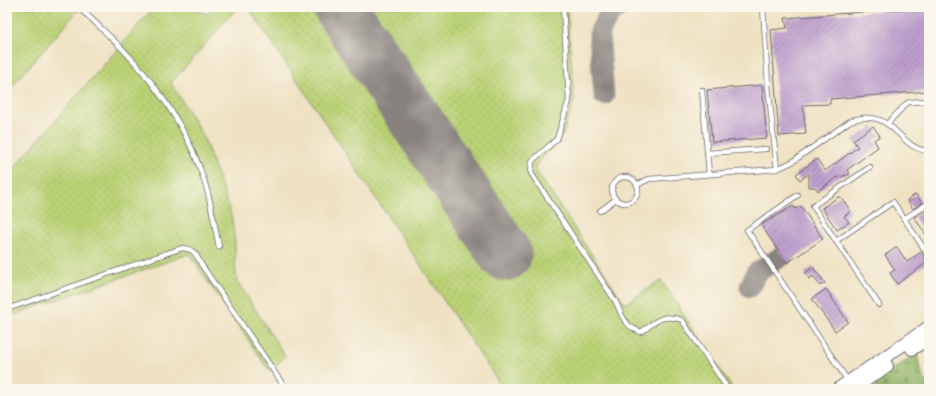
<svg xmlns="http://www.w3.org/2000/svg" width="936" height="396" font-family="'Old Standard TT',serif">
<defs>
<pattern id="grass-dots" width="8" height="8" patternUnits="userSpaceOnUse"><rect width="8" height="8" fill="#b9d175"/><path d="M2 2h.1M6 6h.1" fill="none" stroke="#9fb366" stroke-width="1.8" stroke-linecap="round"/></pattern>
<pattern id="forest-firs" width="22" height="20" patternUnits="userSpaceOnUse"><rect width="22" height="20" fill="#92b366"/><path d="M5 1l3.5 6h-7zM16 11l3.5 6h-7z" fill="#779155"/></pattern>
<pattern id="building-hatch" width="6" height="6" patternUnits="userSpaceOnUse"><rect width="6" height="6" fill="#be9fce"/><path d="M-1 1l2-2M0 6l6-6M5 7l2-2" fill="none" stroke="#9a81a8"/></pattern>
</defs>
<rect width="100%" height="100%" fill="#fbf7ec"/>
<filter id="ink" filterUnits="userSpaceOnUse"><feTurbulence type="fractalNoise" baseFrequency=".025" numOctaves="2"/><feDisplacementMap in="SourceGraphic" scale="8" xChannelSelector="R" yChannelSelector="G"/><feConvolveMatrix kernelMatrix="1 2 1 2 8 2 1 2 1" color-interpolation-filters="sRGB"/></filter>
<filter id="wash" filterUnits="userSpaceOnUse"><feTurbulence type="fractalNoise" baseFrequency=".012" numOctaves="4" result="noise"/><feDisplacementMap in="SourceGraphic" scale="16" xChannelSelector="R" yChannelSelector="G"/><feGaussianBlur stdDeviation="0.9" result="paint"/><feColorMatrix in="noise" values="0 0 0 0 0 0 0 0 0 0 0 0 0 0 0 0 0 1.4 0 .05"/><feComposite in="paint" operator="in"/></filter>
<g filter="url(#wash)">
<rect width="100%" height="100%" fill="#efe2c3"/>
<g fill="url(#grass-dots)" stroke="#6e7a58">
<path d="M7,7H81L7,92Z"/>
<path d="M154,7H185L208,14L214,7H238L171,83L203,136L223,190L232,219L235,243V264L237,281L285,356L270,372L189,254L7,317V176Z"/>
<path d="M248,7H567L574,99L563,135L534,168L625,304L661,280L733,389H503Z"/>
</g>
<path fill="url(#forest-firs)" stroke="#5a6a50" d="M917,353C919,365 921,376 929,385V389H863Z"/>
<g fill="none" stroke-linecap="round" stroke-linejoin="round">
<g stroke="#88827f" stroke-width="21">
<path d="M604,95L599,35C603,23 608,14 619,7"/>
<path d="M750,287L756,273L782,256"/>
</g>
<path stroke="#88827f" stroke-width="54" d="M340,7L505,254"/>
</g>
<g id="blocks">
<g fill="url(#building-hatch)">
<path d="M929,7V91L830,99V104L803,105L806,134L779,136L771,30L787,28L785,18Z"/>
<path d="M762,85L767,138L712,142L707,90Z"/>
<path d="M873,126L880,136L874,140L878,147L847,170L850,174L836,178L818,191L815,187H809V174L800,180L796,174L817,159L825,171L858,147L853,140Z"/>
<path d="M916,194L922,203L913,209L907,200Z"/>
<path d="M838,197H841L850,210L849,213L844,216L849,222L837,230L822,208Z"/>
<path d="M793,206L796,209L801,206L823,239L787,263L761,225Z"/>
<path d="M926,210L929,214V239L914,217Z"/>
<path d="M897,247L907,262L921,252L928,262L897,284L890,273L895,270L885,255Z"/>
<path d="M813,267L825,283L820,286L813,276L809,279L805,273Z"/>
<path d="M826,289L848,322L835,331L812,299Z"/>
</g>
</g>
</g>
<g filter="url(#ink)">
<use href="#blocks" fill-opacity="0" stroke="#6a656b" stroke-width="1"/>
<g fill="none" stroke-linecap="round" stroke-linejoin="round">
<defs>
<g id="lane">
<path d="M77,7C87,14 96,23 104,31C150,73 190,129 207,190C212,208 215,228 219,247"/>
<path d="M563,7L569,100L557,139L532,161L531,173L616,302C622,316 625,327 641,332C657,321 662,313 682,320L728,389"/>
<path d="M763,7L768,85L777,169"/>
<path d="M702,90L709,174"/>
<path d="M887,124L906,104L909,102L929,101"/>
<path d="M707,153L766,149"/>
<path d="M870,167L813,206L836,241L893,202L929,256"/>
<circle cx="625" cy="190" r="13"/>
<path d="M637,185L649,179L777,169L792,162L850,121C896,106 896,149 929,151"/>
<path d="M798,195L747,230L848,381"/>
<path d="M600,211L616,199"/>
<path d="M904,219L929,203"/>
<path d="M836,241L879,305"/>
<path d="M7,309L182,248C194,249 196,254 201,264L286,389"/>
</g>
<g id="secondary">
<path d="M912,349L929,338"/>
<path d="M838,389L929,327"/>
<path d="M853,389L887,366"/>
</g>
</defs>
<use href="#lane" stroke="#6a656b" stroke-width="6"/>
<use href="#secondary" stroke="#6a656b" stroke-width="14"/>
<use href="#lane" stroke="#fff" stroke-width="4.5"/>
<use href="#secondary" stroke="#fff" stroke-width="12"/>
</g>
</g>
<rect width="936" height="396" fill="none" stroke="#fbf7ec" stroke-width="24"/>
</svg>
